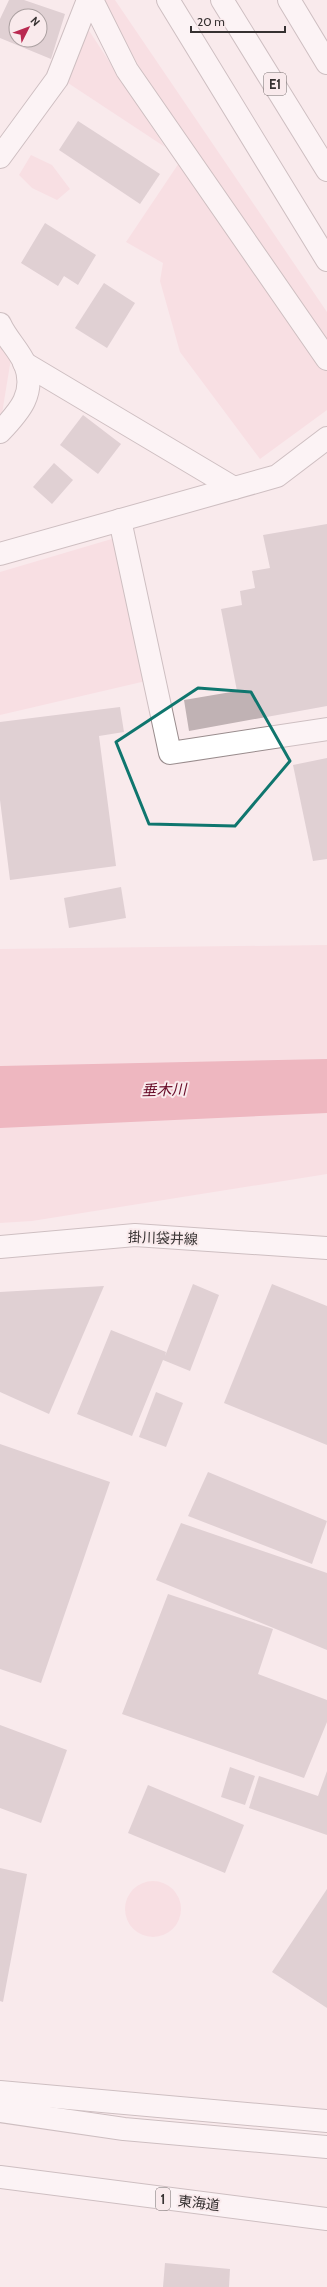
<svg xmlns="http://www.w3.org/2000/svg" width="327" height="2287" font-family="Cabin,'Noto Sans JP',sans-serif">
<rect width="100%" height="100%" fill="#f9eaec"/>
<g fill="#f7d3d7">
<path d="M98,0H115L327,312V410L260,459L180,352L160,281L163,263L126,242L189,148Z"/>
<path d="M86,26L165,147L68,83Z"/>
<path d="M31,155L52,165L70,189L57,200L32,188L19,175Z"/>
<path d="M0,335L13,346L0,426Z"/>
<path d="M115,538L146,681L0,715V572Z"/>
<path d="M327,945V1174L32,1221L0,1223V949Z"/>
<circle cx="153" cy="1909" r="28"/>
</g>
<path fill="#df7a8b" d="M327,1059V1113L0,1128V1066Z"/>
<g fill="#c0b2b4" fill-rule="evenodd">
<path d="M9,0H24L65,14L51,59L0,38V19ZM16,16H40V40H16Z"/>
<path d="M78,121L160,174L140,204L59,150Z"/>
<path d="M45,223L96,255L78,285L64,276L58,286L21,263Z"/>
<path d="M104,283L135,303L107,348L75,328Z"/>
<path d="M83,415L121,444L98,474L60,445Z"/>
<path d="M54,463L73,480L52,504L33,487Z"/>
<path d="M327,524V706L189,731L184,700L237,691L221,609L242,605L240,591L255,588L252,571L270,568L263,535Z"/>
<path d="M120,707L124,732L99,736L116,866L10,880L0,800V722Z"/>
<path d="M327,758V859L313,861L293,765Z"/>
<path d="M121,887L126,918L69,928L64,898Z"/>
<path d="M193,1284L219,1295L190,1371L163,1360L132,1436L77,1414L111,1330L166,1352L165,1356Z"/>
<path d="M272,1284L327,1306V1445L224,1403Z"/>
<path d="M104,1286L49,1414L0,1392V1292Z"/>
<path d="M156,1392L183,1403L166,1447L139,1437Z"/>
<path d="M0,1444L110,1482L41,1683L0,1669Z"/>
<path d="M208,1472L327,1521L312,1564L188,1516Z"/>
<path d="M181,1523L327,1573V1650L156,1580Z"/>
<path d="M168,1594L273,1629L258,1674L327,1700V1722L304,1778L122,1714Z"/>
<path d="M0,1725L67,1750L41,1823L0,1808Z"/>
<path d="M230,1767L255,1776L245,1805L221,1797Z"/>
<path d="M327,1771V1835L249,1808L259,1776L318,1796Z"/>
<path d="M148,1785L244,1825L225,1873L128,1833Z"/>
<path d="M0,1868L27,1874L3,2002L0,2001Z"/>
<path d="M327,1889V2008L272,1972Z"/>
<path d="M165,2263L230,2269L229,2287H163Z"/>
</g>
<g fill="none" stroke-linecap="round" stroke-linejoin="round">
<defs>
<g id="minor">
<path d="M92,0L127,70L327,359"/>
<path d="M168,0L327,260"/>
<path d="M0,157L57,79L88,0"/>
<path d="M0,324C6,338 19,350 25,364C36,393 20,411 0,432"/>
<path d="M24,363L234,488"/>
<path d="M120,520L170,753L327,729"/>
<path d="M0,554L277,476L327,438"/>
<path d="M0,2092L327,2121"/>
</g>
<path id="major" d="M0,1247L135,1235L327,1248"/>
<g id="highway">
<path d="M222,0L327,170"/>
<path d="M289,0L327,63"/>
<path d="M0,2111L124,2129L327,2147"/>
<path d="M0,2177L327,2219"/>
</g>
</defs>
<use href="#minor" stroke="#998c8d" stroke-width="24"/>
<use href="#major" stroke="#998c8d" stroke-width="24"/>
<use href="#highway" stroke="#998c8d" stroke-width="24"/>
<use href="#minor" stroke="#fff" stroke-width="22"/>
<use href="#major" stroke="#fff" stroke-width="22"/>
<use href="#highway" stroke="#fff" stroke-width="22"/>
</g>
<path d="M0 0H327V2287H0ZM198,688L251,692L290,761L235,826L149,824L116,742Z" fill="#f9eaec" fill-opacity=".55" fill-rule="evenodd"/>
<path fill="none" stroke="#0f766e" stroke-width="3" stroke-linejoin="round" d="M198,688L251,692L290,761L235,826L149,824L116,742Z"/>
<g text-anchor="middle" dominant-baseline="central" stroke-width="4" stroke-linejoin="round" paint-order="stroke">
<g fill="#f9eaec" stroke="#706869" stroke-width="1">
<rect x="264" y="73" width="22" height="22" rx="3"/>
<rect x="156" y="2188" width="14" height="22" rx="3"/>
</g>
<g font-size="13" font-weight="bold" fill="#363131">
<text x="275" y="84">E1</text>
<text x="163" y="2199">1</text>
</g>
<g font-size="14" fill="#363131" stroke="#f9eaec">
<text transform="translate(163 1238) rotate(2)">掛川袋井線</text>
<text transform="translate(199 2203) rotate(7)">東海道</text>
</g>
<g font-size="15" font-style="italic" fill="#680b27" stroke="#f9eaec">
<text transform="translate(164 1090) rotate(-1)">垂木川</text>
</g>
</g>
<g transform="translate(28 28) rotate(48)"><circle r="19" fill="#f9eaec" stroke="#aba0a1"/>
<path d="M0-3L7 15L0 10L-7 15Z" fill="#b92950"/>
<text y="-6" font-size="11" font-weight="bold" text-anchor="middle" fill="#363131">N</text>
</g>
<path d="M191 26v6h94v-6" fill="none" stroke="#363131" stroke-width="2"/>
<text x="197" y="26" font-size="12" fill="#363131" stroke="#f9eaec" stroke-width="3" paint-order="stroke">20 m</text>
</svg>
